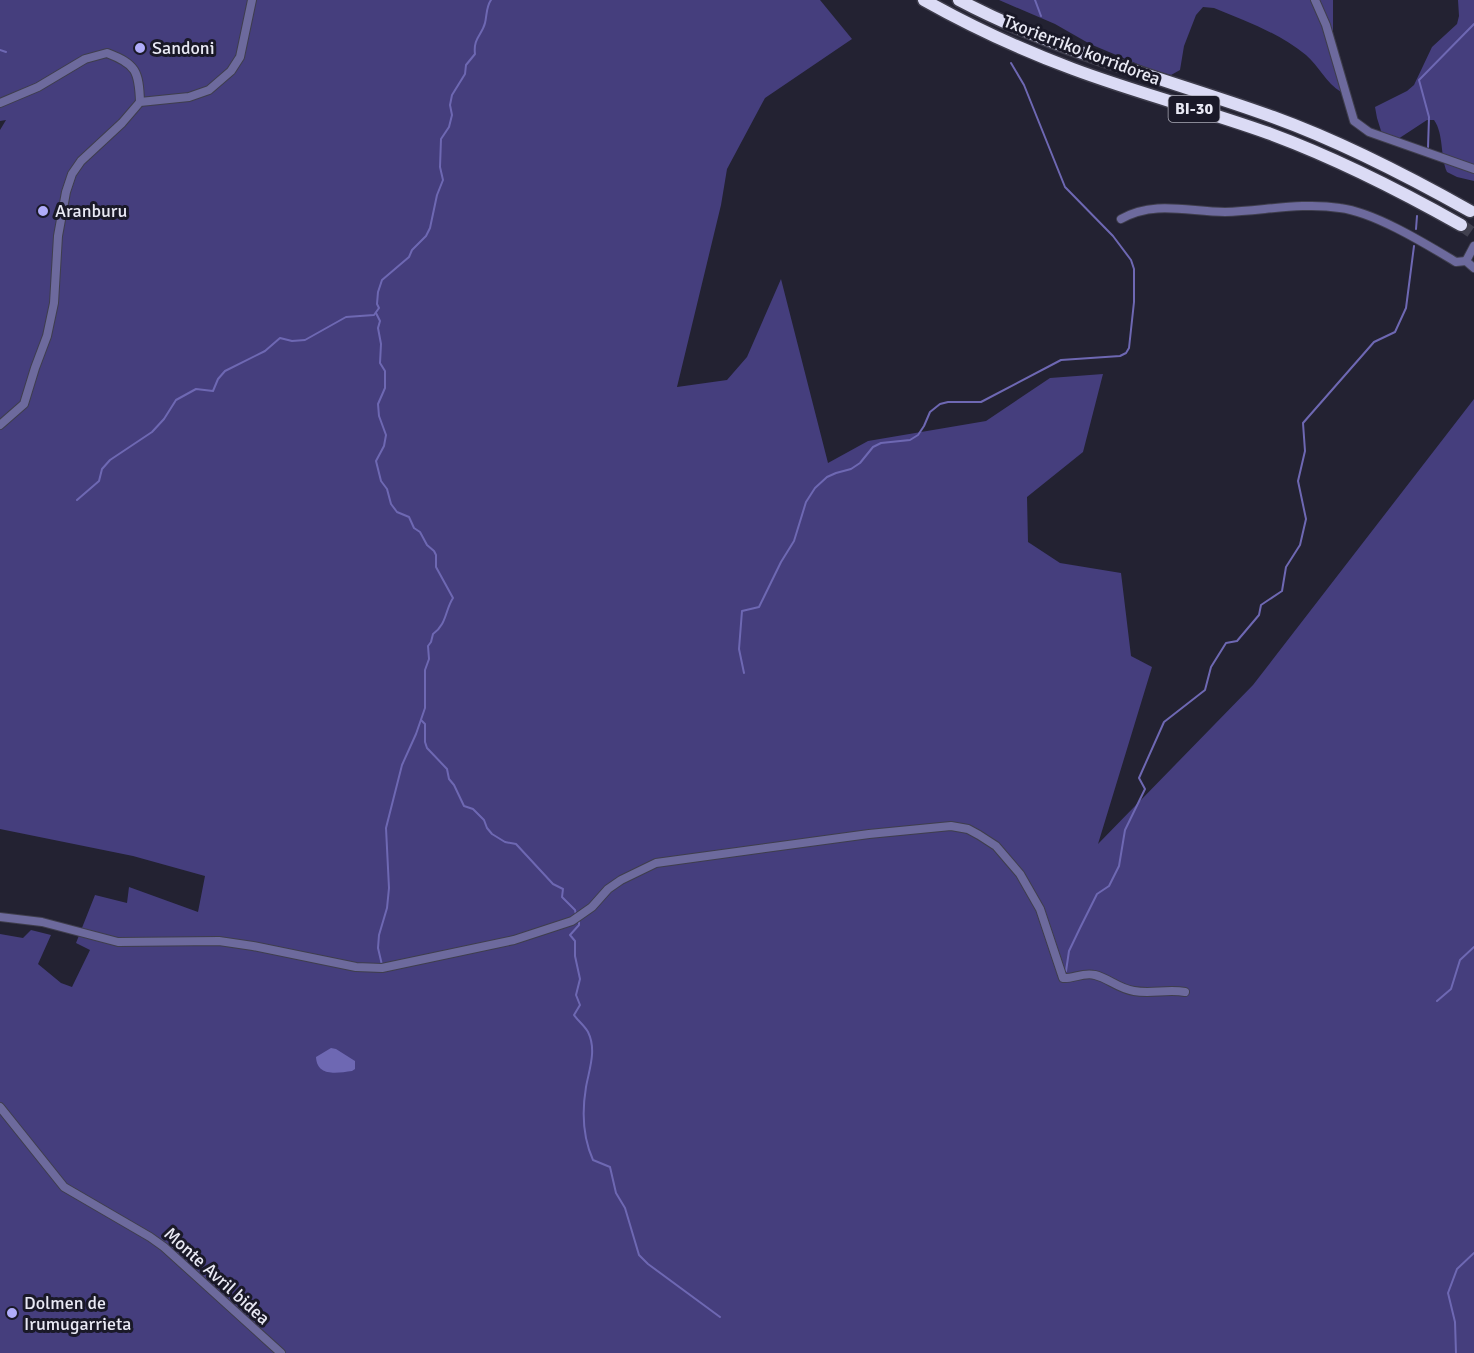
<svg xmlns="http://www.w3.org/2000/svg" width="1474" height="1353" font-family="Signika,sans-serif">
<rect width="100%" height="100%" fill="#232232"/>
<g fill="#453e7d">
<path d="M0,0H820L852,39L765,98L727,169L721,205L677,387L727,380L747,357L781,279L828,463L868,441L986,421L1050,378L1103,374L1083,452L1027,497L1028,542L1060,563L1121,573L1131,656L1152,667L1098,844L1253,685L1474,399V1353H0V934L23,938L31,930L51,935L38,964L61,983L72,987L90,950L76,943L95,895L127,903L129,887L198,912L205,876L133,856L0,829V130L6,120L0,121Z"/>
<path d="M999,0H1333V42L1341,92C1326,83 1319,66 1306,55C1279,33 1246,21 1214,8L1203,7L1196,15L1184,46L1180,70L1171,75L1152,70L1090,44L1055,24Z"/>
<path d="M1458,0H1474V181L1457,177L1447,172C1440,156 1444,134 1434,120H1427L1398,139L1382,134L1377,118L1375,107L1407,91L1414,85L1432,47L1457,24L1459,16Z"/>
</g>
<path fill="#6e68b3" d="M331,1048L336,1049L355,1061V1069L352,1071C337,1073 317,1077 316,1057Z"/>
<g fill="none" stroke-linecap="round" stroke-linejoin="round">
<g stroke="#6e68b3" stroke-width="2">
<path d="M1035,0L1041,16"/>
<path d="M0,50L6,52"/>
<path d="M1428,148L1429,117L1419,80L1474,24"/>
<path d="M1416,229L1417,216"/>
<path d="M376,313L380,321L378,328L381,344L380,363L385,371V388L378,404L379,416L386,435L384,446L376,461L381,481L387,489L391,504L397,512L409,517L414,528L420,532L427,545L434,551L436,555V567L453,598C445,610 447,624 433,634L431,642L428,646L429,659L425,670V708L416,734L402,765L386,828L389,888L387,908L379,935L378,948L382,965"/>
<path d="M77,500L99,481L102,469L110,460L152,432L164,419L176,400L196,389L213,391L218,379L225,371L265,351L280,338L292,341L305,340L346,317L374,315L379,308L377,304L378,292L382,280L409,257L412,250L426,236L430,228L437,195L443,180L440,167L441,139L449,127L452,115L450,105L452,95L465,74L466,65L475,54C473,38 482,35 485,23C487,15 486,7 491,0"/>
<path d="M744,673L739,649L742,611L759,607L781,562L794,541L806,502L815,488L827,477L836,473L851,469L860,463L873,447L881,443L910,440L918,435L924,426L930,412L940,404L948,402H981L1061,360L1120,356L1126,353L1129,348L1134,302V269L1131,260L1113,236L1065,187L1024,85L1011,63"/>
<path d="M421,720L425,724V742L427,748L447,769L449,779L454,785L464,806L473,809L484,820L487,828L492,834L505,842L516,844L553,884L563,889L562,897L575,910L576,915"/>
<path d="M579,920V925L570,935L575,941V956L580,979L576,995L580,1005L574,1015C578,1021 584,1025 588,1032C597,1050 589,1070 586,1087C582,1111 583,1138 593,1160L610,1167L616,1193L625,1208L639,1255L648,1264L720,1317"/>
<path d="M1066,971L1069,951L1080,928L1097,894L1109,886L1119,866L1125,830L1145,789L1139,778L1164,722L1205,690L1211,667L1226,643L1237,641L1259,615L1261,605L1282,591L1286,567L1300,545L1306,519L1298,481L1305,451L1303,423L1374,342L1395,332L1406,308L1414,246"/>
<path d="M1437,1001L1451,989L1460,960L1474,947"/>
<path d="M1456,1353L1455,1322L1448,1293L1457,1269L1474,1253"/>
</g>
<path stroke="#41404f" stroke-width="12" stroke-dasharray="12 6" stroke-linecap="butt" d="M1461,225L1474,234"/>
<defs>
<g id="minor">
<path d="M1315,0L1326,25L1354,121L1369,132L1474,169"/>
<path d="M0,103L38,87L85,59L107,53C136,64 139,71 140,102"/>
<path d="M1121,219C1155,200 1189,212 1225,212C1263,211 1302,202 1340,208C1374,212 1426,244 1456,262L1466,261L1474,268"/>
<path d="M1466,261L1474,246"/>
<path d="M0,425L24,404L35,368L47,336L54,303L58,236L66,192L72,174L81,161L122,123L140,102L189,97L209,90L231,71L240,57L252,0"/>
<path d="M0,917L42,922L118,942L219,941L253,946L356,967L382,968L514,940L572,921L592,907L608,889L621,880L656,863L869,834L951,826L968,829L979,835L996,846L1020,874L1040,909L1063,978C1073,979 1083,972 1095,975C1108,978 1119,989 1134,991C1151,994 1168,989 1185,992"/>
<path d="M0,1107L64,1187L150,1237L164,1247L281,1353"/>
</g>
<g id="highway">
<path d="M924,0C972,27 1022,50 1073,69C1137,93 1204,110 1268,133C1336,158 1399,190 1461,225"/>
<path d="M959,0C1059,53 1168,79 1273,117C1342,142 1406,175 1470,211"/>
</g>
</defs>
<use href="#minor" stroke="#3f3e4d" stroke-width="10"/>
<use href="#highway" stroke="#3f3e4d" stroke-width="15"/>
<use href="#minor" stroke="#6d6a9d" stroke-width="8"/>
<use href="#highway" stroke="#dbdbf5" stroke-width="12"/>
</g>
<g fill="#b1adfa" stroke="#1a1928" stroke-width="2">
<circle cx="140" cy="48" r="6"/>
<circle cx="43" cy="211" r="6"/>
<circle cx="12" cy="1313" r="6"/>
</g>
<g text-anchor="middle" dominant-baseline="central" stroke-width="6" stroke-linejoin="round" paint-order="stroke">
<rect fill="#1a1928" stroke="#ababb7" stroke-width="1.5" x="1168.5" y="96" width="51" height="26" rx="4.5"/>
<g font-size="16" font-weight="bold" fill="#e9e9f4">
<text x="1194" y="109">BI-30</text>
</g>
<g font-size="18" fill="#e9e9f4" stroke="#1a1928" text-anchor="start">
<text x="152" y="48">Sandoni</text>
<text x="55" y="211">Aranburu</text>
<text x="24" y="1303">Dolmen de<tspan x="24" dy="21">Irumugarrieta</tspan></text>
</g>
<g font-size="18" fill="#e9e9f4" stroke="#1a1928">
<text transform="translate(1082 50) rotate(21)">Txorierriko korridorea</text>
<text transform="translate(217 1276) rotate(42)">Monte Avril bidea</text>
</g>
</g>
</svg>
